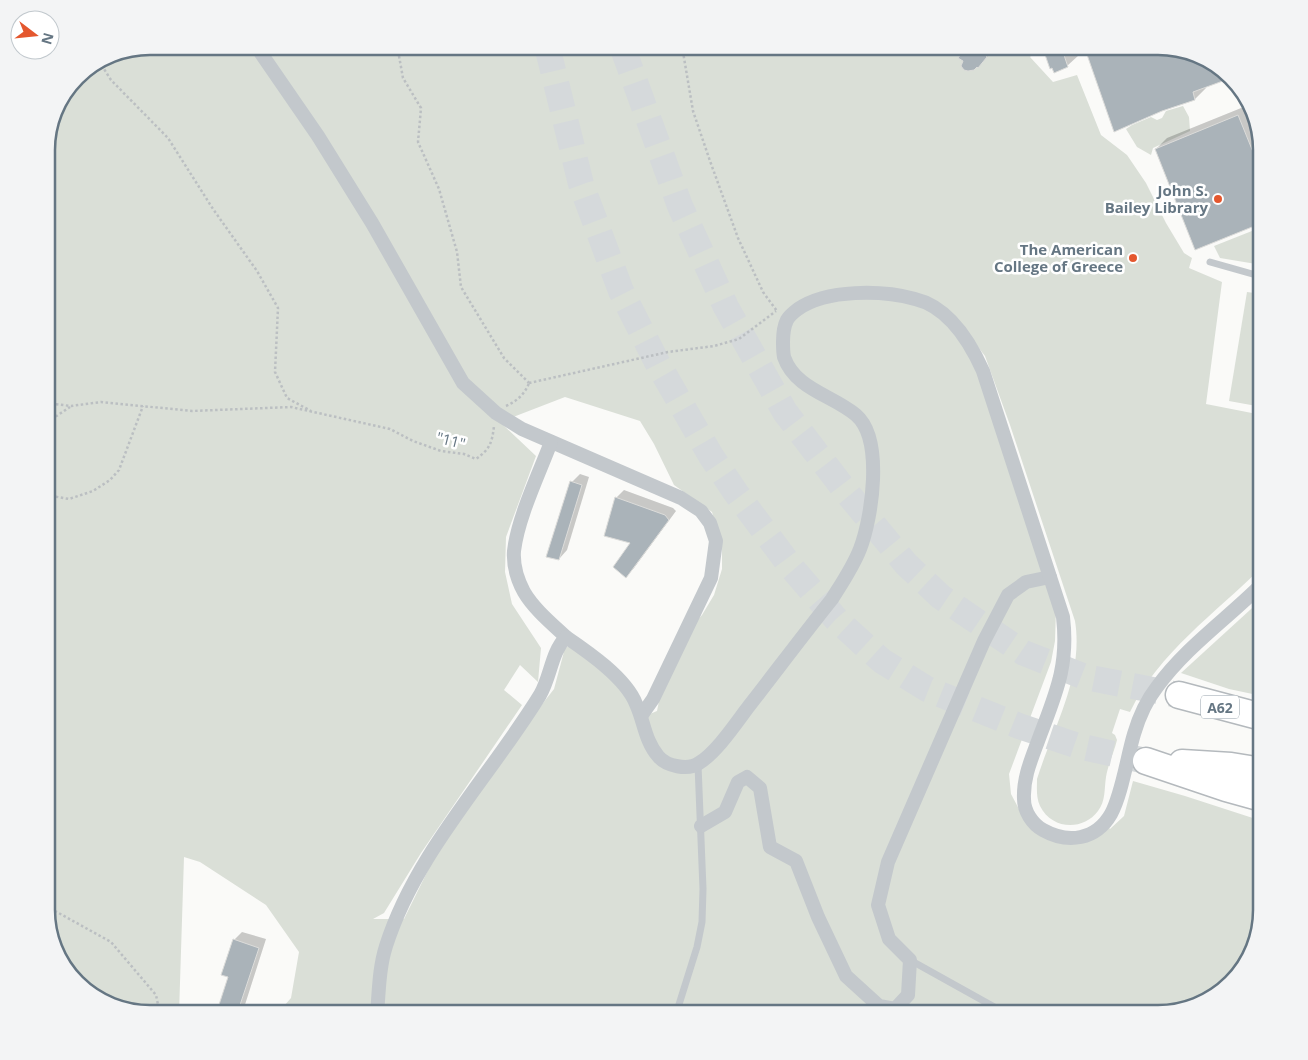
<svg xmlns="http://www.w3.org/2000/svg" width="1308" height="1060" font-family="'Open Sans',sans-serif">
<rect width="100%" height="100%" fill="#fafaf8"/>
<g fill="#dadfd7" fill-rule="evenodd">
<path d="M150,46H1040L1030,57L1053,82L1077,75L1101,135L1127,155L1146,183L1166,223L1184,253L1192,258L1189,268L1222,282L1206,404L1262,415V567C1215,614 1159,652 1130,712L1120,709L1112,733L1115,735L1117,740C1114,752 1108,765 1106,777C1104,790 1106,800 1098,811C1083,831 1052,830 1040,806C1036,797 1037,789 1037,779C1053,728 1084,676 1075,621L1010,425L985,356L960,324L971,353L1056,609L1055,641L1051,662L1009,774L1011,794L1019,809L1028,820L1068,837L1107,825L1110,829L1124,816L1133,781L1185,796L1262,821V910L1256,944L1236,978L1204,1003L1158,1014H277L291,998L299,952L266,905L200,862L184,857L179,1014H150L116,1008L82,988L57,956L46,916V143L57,104L81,72L111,54ZM565,397L640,421L654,444L674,485L712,512L722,546V569L714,595L702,615L680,639L663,681L657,711L638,719L622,679L577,643L565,648L554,689L504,753L435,856L404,919H373L384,913L421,853L522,705L504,690L520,665L538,682L541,648L512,604L505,572L506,537L536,456L500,422Z"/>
<path d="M1183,106L1189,117L1190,131L1153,148L1151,155L1137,147L1126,129L1132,125L1151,117L1157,120L1162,118L1166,111Z"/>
<path d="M1262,227V265L1220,258L1214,246Z"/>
<path d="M1247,292L1262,294V407L1229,401Z"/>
<path d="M1262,599V696L1229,689L1181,673Z"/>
</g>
<g fill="#0003">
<path d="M969,46H992L994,48L986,58Z"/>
<path d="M1044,46H1075L1079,55L1067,66Z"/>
<path d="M1158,46L1197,54L1226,72L1230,77L1205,86L1206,88L1195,99L1161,110Z"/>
<path d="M1251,104L1262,150V222L1156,149L1167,138Z"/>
<path d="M580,474L589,477L567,550L559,559L572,482Z"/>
<path d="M624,490L673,508L676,511L634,568L626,576L632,543L616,498Z"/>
<path d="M242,932L266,939L242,1014H213L216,1010L218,1011L230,976L234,940Z"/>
</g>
<g fill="#aab3b9" stroke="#dcdcda">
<path d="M967,46H990L984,54L987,57L978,68L977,67L974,70L968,71L964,70L961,66L963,61L958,58Z"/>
<path d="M1042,46H1061L1068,67L1054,73L1052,68L1050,69Z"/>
<path d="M1084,46H1158L1197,54L1226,72L1231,78L1193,92L1195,100L1162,111L1114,132Z"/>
<path d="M1238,115L1262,174V223L1195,250L1155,149Z"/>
<path d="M570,481L582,485L559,560L546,557Z"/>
<path d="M615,497L665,515L669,520L626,578L613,567L630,543L604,536Z"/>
<path d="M233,939L259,948L237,1014H216L228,977L221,975Z"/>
</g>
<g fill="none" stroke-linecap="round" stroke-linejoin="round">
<g stroke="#d5d9db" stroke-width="26" stroke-dasharray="26 13" stroke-linecap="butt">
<path d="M547,46L581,184L621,291L658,364L711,456L736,493L791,567L836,619L882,661L927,689L1019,726L1078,746L1146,761"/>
<path d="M622,46L680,206L726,307L785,412L844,489L906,564L941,597L1024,653L1085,677L1179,695"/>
</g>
<defs>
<g id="highway">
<path d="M1179,695L1262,717"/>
<path d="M1146,761L1226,788L1262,798"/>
<path d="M1182,763L1231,766L1262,771"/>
</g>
</defs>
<use href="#highway" stroke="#b4b9bd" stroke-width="29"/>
<g stroke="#bbbfc2" stroke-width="2.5" stroke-dasharray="2.5 2.5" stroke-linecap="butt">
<path d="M400,46L399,56L403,78L421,108L418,142L439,189L457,252L461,287L504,358L529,383"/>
<path d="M682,46L693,111L710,161L738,238L763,292L777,311"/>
<path d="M99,61L111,80L168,138L213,209L257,271L278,308L275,372L287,398L311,411"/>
<path d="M529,383L668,352L714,346L739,339L776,311"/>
<path d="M46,403L71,406L101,402L192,411L291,407L390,429L413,441L441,451L464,454L476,459C490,449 492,443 494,426"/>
<path d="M506,406C517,401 525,394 529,383"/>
<path d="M46,419L55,417L70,407"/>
<path d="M46,495L69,499L93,491L110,480L119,470L143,406"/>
<path d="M46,906L111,942L156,995L160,1014"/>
</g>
<g stroke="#c3c8cc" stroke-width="7">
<path d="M1210,262L1256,275L1262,273"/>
<path d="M910,960L1007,1014"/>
<path d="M676,1014L697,947L702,922L703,889L698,765"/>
</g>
<g stroke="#c3c8cc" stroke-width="14">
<path d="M256,46L318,136L372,223L463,383L496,413L522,429L681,498L701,511L710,523L716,541L711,578L653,699L641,716"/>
<path d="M551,442C539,474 518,517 514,551C513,565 517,579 524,592C534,609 551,623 566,637"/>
<path d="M701,826L725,812L738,782L747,777L760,788L770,847L796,861L818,917L846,976L879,1006L895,1009L908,995L910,960L889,939L878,905L888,862L984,641L1008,595L1026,582L1050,577"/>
<path d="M377,1014C379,991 379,968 386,946C416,852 489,778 540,695C551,676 551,653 566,637C588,652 626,678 636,704C644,721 645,741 658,756C666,766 688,771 699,763C717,752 736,723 749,706C777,670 804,634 832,599C842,583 853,567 860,549C872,518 884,439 856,415C832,395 795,389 784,357C783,352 783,346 783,342C783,335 784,326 787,320C789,316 794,312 798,309C827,289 882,290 915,299C949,307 970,342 983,371L1063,617C1069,667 1055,695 1038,741C1031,760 1023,778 1024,799C1024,811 1032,824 1043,830C1068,844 1096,840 1111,814C1122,794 1127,757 1134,734C1139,717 1146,701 1157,687C1186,647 1227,619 1262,584"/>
</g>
<use href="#highway" stroke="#fff" stroke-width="26"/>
</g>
<g fill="#e4572e" stroke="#fff" stroke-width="2">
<circle cx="1218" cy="199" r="5"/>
<circle cx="1133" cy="258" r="5"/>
</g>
<g text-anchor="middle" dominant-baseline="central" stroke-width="5" stroke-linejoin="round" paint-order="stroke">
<rect fill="#fff" stroke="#939fa8" stroke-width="1" x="1201" y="695.5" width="38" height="23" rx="4"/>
<g font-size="14" font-weight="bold" fill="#657683">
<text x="1220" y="707">Α62</text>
</g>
<g font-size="15" font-weight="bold" fill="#657683" stroke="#fff" text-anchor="end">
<text x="1208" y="190">John S.<tspan x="1208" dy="17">Bailey Library</tspan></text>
<text x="1123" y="249">The American<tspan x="1123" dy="17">College of Greece</tspan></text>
</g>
<g font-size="15" fill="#657683" stroke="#fff">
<text transform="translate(451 440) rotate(14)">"11"</text>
</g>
</g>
<path d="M0 0H1308V1060H0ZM150 55H1158A95 95 0 0 1 1253 150V910A95 95 0 0 1 1158 1005H150A95 95 0 0 1 55 910V150A95 95 0 0 1 150 55Z" fill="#f3f4f5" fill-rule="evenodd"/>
<path fill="none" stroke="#657683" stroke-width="2.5" d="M150 55H1158A95 95 0 0 1 1253 150V910A95 95 0 0 1 1158 1005H150A95 95 0 0 1 55 910V150A95 95 0 0 1 150 55Z"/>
<g transform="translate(35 35) rotate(106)"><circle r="24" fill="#ffffff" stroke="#c1c8cd"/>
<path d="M0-4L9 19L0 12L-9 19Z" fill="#e4572e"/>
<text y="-8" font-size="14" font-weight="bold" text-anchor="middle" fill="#657683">N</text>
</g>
</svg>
